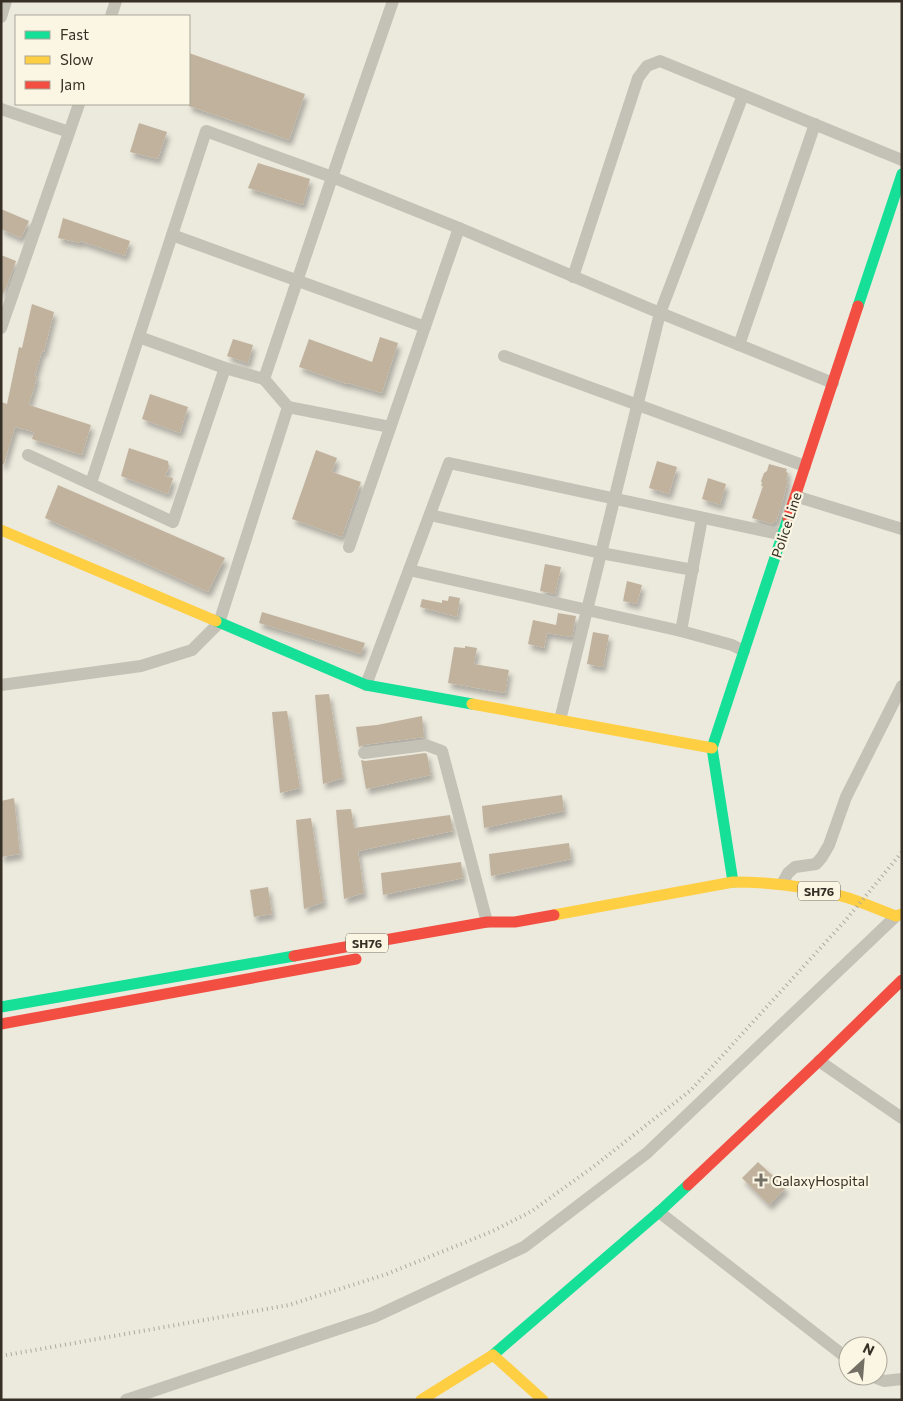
<svg xmlns="http://www.w3.org/2000/svg" width="903" height="1401" font-family="Commissioner,sans-serif">
<defs>
<filter id="shadow"><feDropShadow dx="3" dy="5.5" stdDeviation="2.5" flood-color="#0004"/></filter>
</defs>
<rect width="100%" height="100%" fill="#ece9dd"/>
<g fill="#c1b29e" filter="url(#shadow)">
<path d="M189,53L305,94L289,140L189,106Z"/>
<path d="M139,123L167,132L158,159L130,152Z"/>
<path d="M258,163L310,179L303,205L248,188Z"/>
<path d="M1,209L29,221L21,238L1,229Z"/>
<path d="M63,218L130,241L125,256L80,241V243L58,238Z"/>
<path d="M1,255L16,261L7,286L1,298Z"/>
<path d="M32,304L54,312L44,352L42,351L35,376L37,377L29,405L91,425L82,455L32,439L34,432L15,427L4,464H1V402L7,404L19,347L22,348Z"/>
<path d="M380,337L398,343L382,393L348,383L347,384L299,367L309,339L372,362Z"/>
<path d="M233,339L253,345L248,363L227,356Z"/>
<path d="M150,394L188,407L180,433L142,419Z"/>
<path d="M129,448L168,461L169,467L165,476L173,478L168,494L121,476Z"/>
<path d="M316,450L337,458L332,472L361,482L342,537L292,519Z"/>
<path d="M657,461L677,467L669,494L649,488Z"/>
<path d="M769,464L787,469L786,472L788,473L786,480H788L783,500L776,522L774,521L773,524L752,518L763,486H761L762,483L761,481L764,473L767,471Z"/>
<path d="M708,478L726,484L720,505L702,499Z"/>
<path d="M58,485L225,558L208,592L45,518Z"/>
<path d="M545,564L561,567L555,594L540,591Z"/>
<path d="M627,581L642,585L637,604L623,601Z"/>
<path d="M449,596L460,598L457,617L420,607L422,599L442,603V600L448,601Z"/>
<path d="M262,612L365,643L361,654L259,623Z"/>
<path d="M558,613L576,616L572,637L547,633L544,648L528,644L533,620L556,625Z"/>
<path d="M593,632L609,635L603,667L587,664Z"/>
<path d="M465,646L477,648L474,664L509,670L505,693L448,683L454,647L465,648Z"/>
<path d="M329,694L343,778L323,784L315,695Z"/>
<path d="M287,711L300,788L280,793L272,712Z"/>
<path d="M422,716L424,737L363,745L359,747L356,727L377,725Z"/>
<path d="M425,753L427,754L431,775L366,789L361,760L365,761Z"/>
<path d="M562,795L564,811L484,828L482,806Z"/>
<path d="M14,798L20,854L1,857V801Z"/>
<path d="M351,809L354,828L450,815L453,831L358,851L364,893L344,899L336,810Z"/>
<path d="M311,818L324,902L304,909L296,820Z"/>
<path d="M569,843L571,859L491,876L489,854Z"/>
<path d="M461,862L463,878L383,895L381,873Z"/>
<path d="M268,887L272,914L254,917L250,890Z"/>
<path d="M758,1162L786,1188L769,1205L742,1178Z"/>
</g>
<g fill="none" stroke-linecap="round" stroke-linejoin="round">
<g stroke="#c4c1b7" stroke-width="12">
<path d="M111,16L116,1"/>
<path d="M1,17L6,1"/>
<path d="M1,109L69,132"/>
<path d="M172,235L425,327"/>
<path d="M573,277L638,78L647,66L660,61L902,160"/>
<path d="M1,328L79,104"/>
<path d="M139,337L225,368L264,379"/>
<path d="M739,345L815,124"/>
<path d="M504,356L805,466"/>
<path d="M288,407L390,427"/>
<path d="M28,455L173,522L225,368"/>
<path d="M91,483L206,131L332,177L459,228L648,308L833,383"/>
<path d="M795,496L902,529"/>
<path d="M430,515L601,553L693,570"/>
<path d="M349,547L459,228"/>
<path d="M409,570L681,631L702,518"/>
<path d="M681,631L732,645L744,651"/>
<path d="M1,685L141,666L192,650L219,623L288,407L264,379L342,148L393,1"/>
<path d="M366,685L449,463L783,535"/>
<path d="M560,720L660,313L743,95"/>
<path d="M364,753L426,745L442,751L487,922"/>
<path d="M782,884L788,873L795,867L816,864L822,857L829,845L846,797L902,686"/>
<path d="M819,1061L902,1118"/>
<path d="M659,1212L848,1359"/>
<path d="M871,1376L884,1381L902,1379"/>
<path d="M126,1400L374,1317L524,1247L647,1153L896,916"/>
</g>
<g stroke="#16e098" stroke-width="11">
<path d="M858,306L902,174"/>
<path d="M216,621L366,685L472,704"/>
<path d="M733,882L712,748L788,518"/>
<path d="M1,1007L294,956"/>
<path d="M493,1355L659,1212L688,1185"/>
</g>
<g stroke="#ffcf43" stroke-width="11">
<path d="M1,530L216,621"/>
<path d="M472,704L712,748"/>
<path d="M554,915L733,882C771,882 808,886 845,897C862,902 879,910 896,916L902,914"/>
<path d="M421,1400L493,1355L543,1400"/>
</g>
<g stroke="#f24e42" stroke-width="11">
<path d="M788,518L858,306"/>
<path d="M294,956L487,922H515L554,915"/>
<path d="M1,1024L356,959"/>
<path d="M688,1185L819,1061L902,980"/>
</g>
<path stroke="#aca9a1" stroke-width="4" stroke-dasharray="1 4" stroke-linecap="butt" d="M1,1356L289,1305L387,1274L493,1231L532,1211L593,1167L691,1090L845,921L902,852"/>
</g>
<path fill="#757065" stroke="#faf6e3" stroke-width="2" d="M758.5 1172.5h5v5h5v5h-5v5h-5v-5h-5v-5h5z"/>
<g text-anchor="middle" dominant-baseline="central" stroke-width="4.5" stroke-linejoin="round" paint-order="stroke">
<g fill="#faf6e3" stroke="#706b5e" stroke-width="1">
<rect x="798" y="881.5" width="42" height="19" rx="4"/>
<rect x="346" y="933.5" width="42" height="19" rx="4"/>
</g>
<g font-size="12" font-weight="bold" fill="#352f25">
<text x="819" y="891">SH76</text>
<text x="367" y="943">SH76</text>
</g>
<g font-size="14" fill="#352f25" stroke="#faf6e3">
<text transform="translate(786 525) rotate(-72)">Police Line</text>
</g>
<g font-size="14" fill="#352f25" stroke="#faf6e3" text-anchor="start">
<text x="772" y="1180">GalaxyHospital</text>
</g>
</g>
<rect width="903" height="1401" fill="none" stroke="#352f25" stroke-width="5"/>
<rect x="15" y="15" width="175" height="90" fill="#faf6e3" stroke="#aba697"/>
<rect x="25" y="31" width="25" height="8" fill="#16e098" stroke="#aba697"/>
<text x="60" y="40" font-size="15" fill="#352f25">Fast</text>
<rect x="25" y="56" width="25" height="8" fill="#ffcf43" stroke="#aba697"/>
<text x="60" y="65" font-size="15" fill="#352f25">Slow</text>
<rect x="25" y="81" width="25" height="8" fill="#f24e42" stroke="#aba697"/>
<text x="60" y="90" font-size="15" fill="#352f25">Jam</text>
<g transform="translate(863 1361) rotate(26)"><circle r="24" fill="#faf6e3" stroke="#aba697"/>
<path d="M0-4L9 19L0 12L-9 19Z" fill="#757065"/>
<text y="-8" font-size="14" font-weight="bold" text-anchor="middle" fill="#352f25">N</text>
</g>
</svg>
